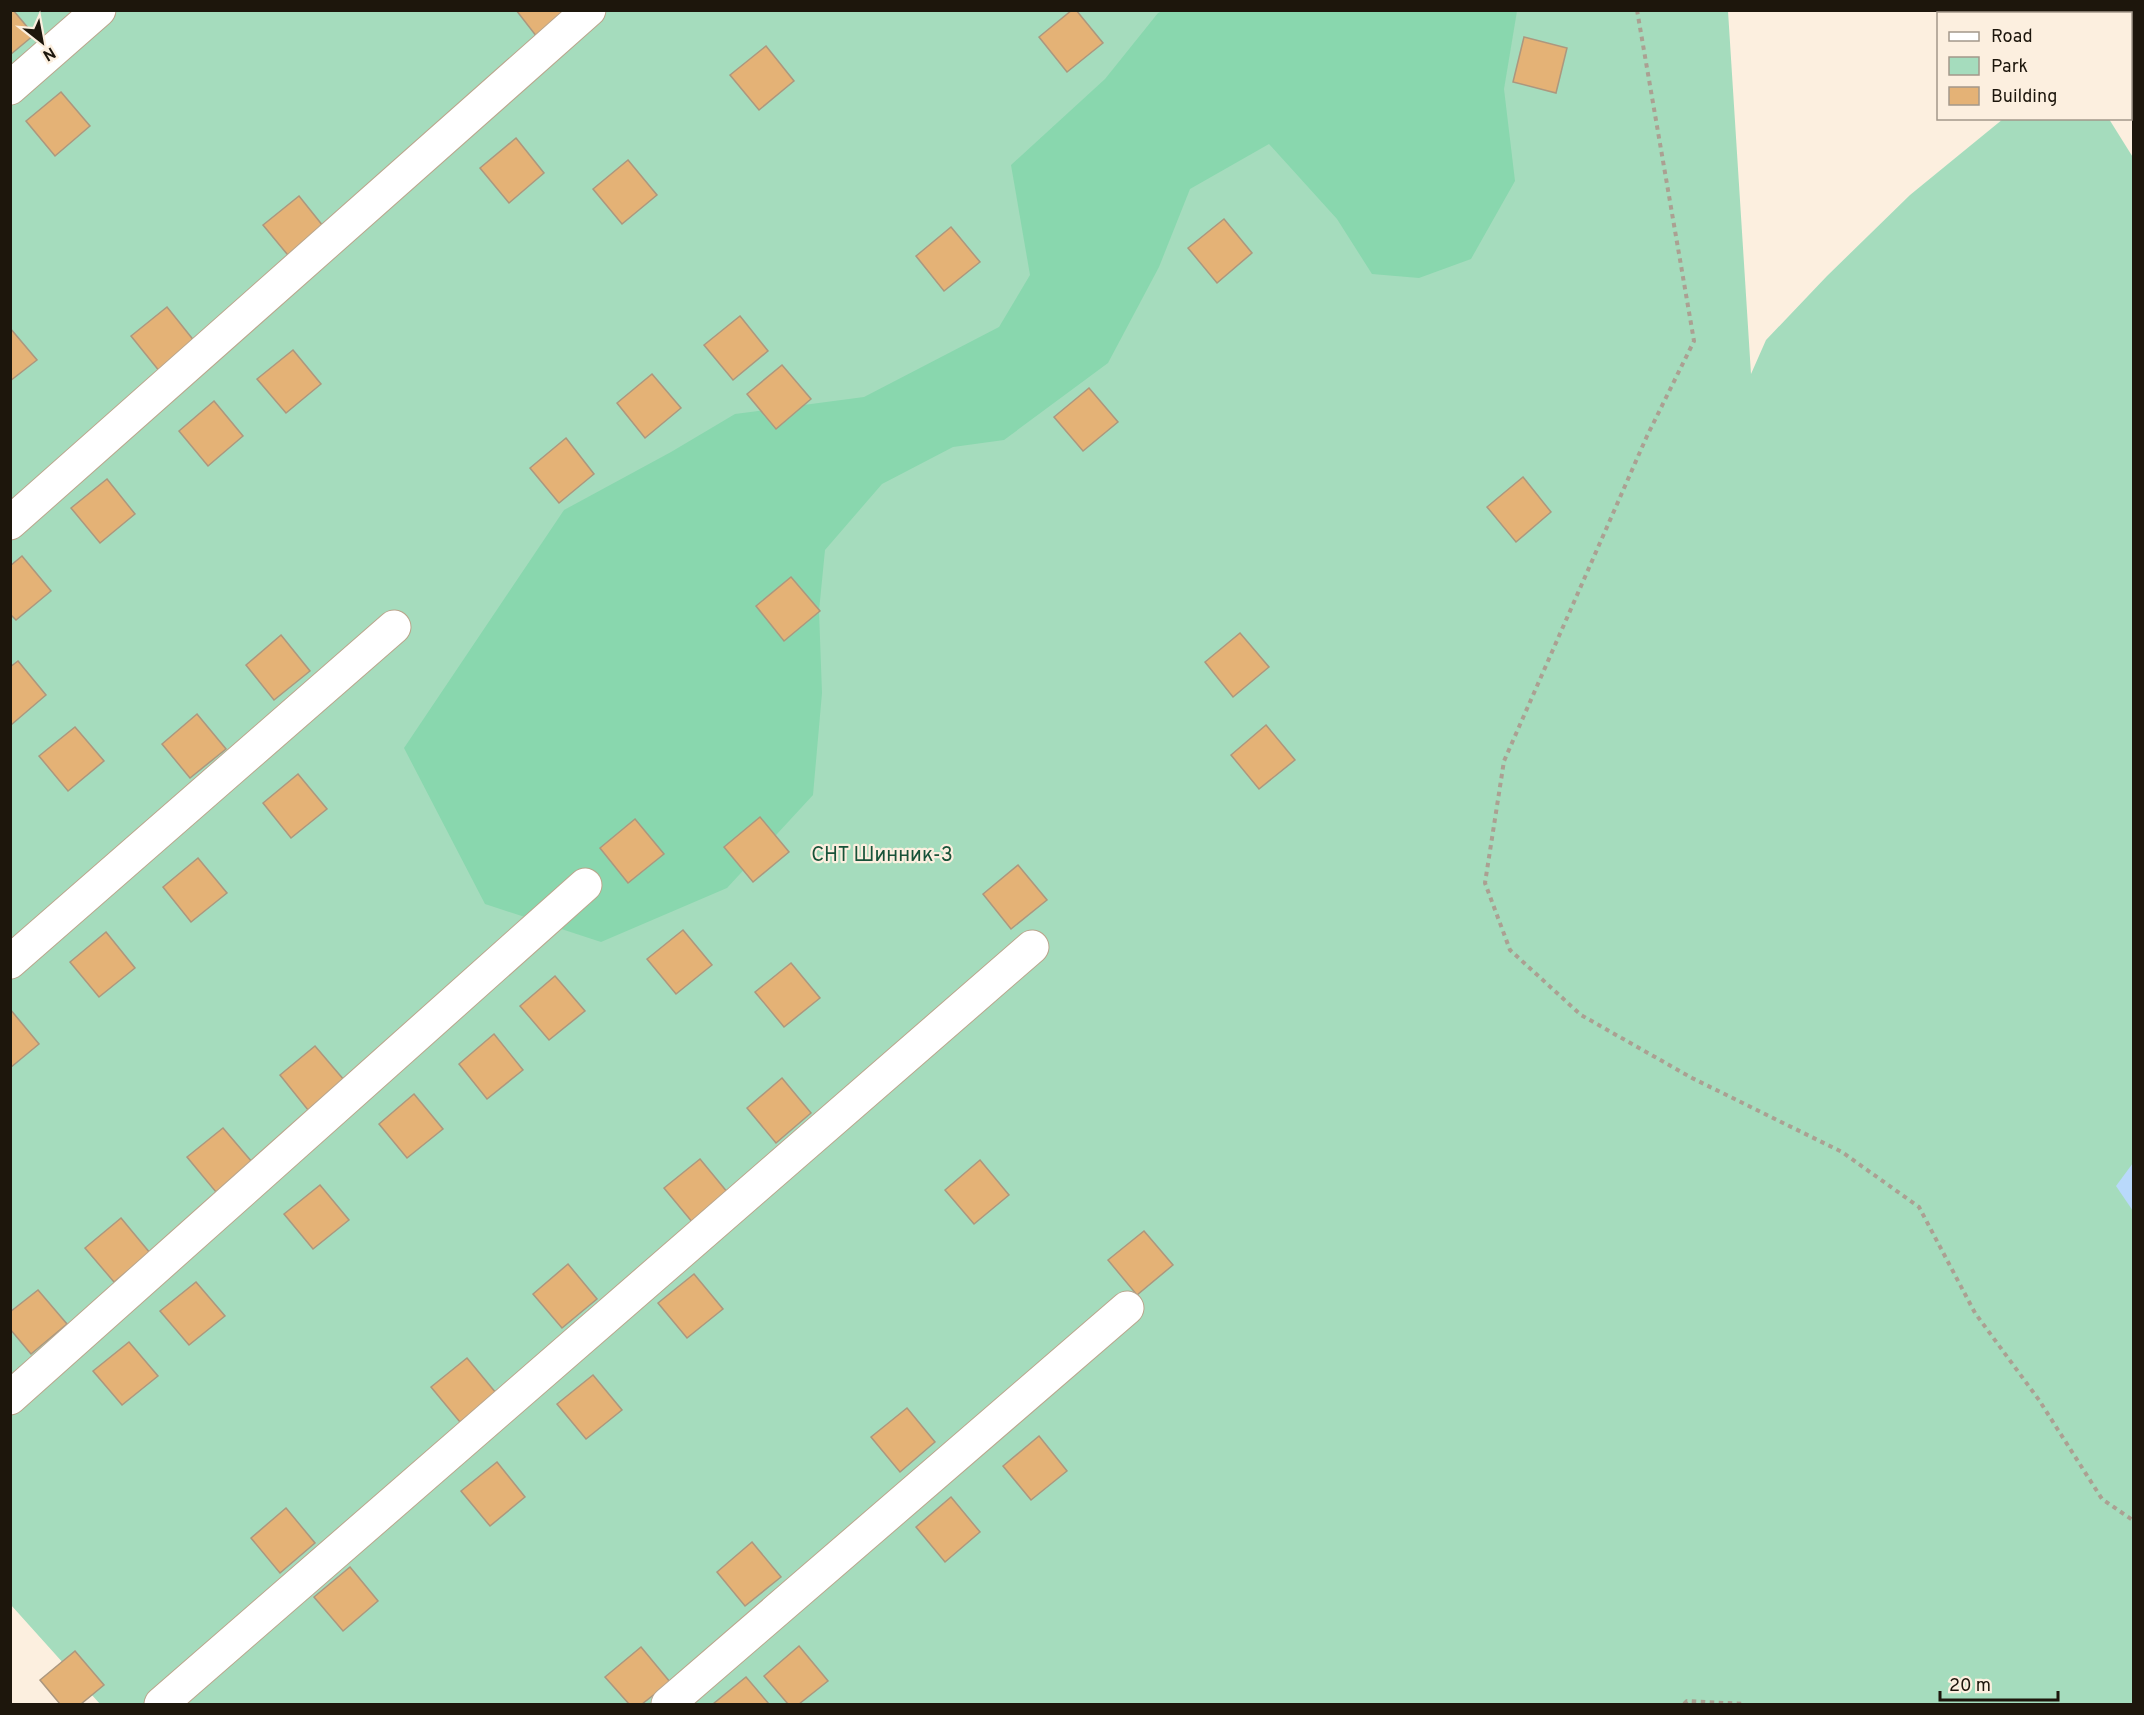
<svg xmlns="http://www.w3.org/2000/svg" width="2144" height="1715" font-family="Overpass,sans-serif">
<rect width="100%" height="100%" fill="#fcefdf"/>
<path fill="#a5dcbd" d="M10,11H1728L1751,374L1766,340L1827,276L1910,195L2003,119H2109L2134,159L2133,1704H100L11,1605Z"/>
<path fill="#89d7ae" d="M1165,10L1517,11L1504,89L1515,181L1471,259L1419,278L1372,274L1337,219L1269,144L1190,189L1159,267L1108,363L1004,440L953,447L882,484L825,550L819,611L822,693L813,795L727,888L601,942L485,904L404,748L564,510L671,452L735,414L864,397L999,327L1030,275L1011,165L1105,79L1158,13Z"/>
<path fill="#b9d9fb" d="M2133,1163V1211L2116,1186Z"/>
<g fill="#e4b276" stroke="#ac977e" stroke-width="1.5">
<path d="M10,10H13L34,35L10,55Z"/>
<path d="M516,10H569L537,37Z"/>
<path d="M1072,10H1076L1103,43L1067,72L1039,37Z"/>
<path d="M1524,37L1567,48L1556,93L1513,82Z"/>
<path d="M766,46L794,81L759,110L730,75Z"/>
<path d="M61,92L90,126L55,156L26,121Z"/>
<path d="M516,138L544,173L509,203L480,168Z"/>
<path d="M628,160L657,195L622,224L593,189Z"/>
<path d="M299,196L327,231L292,260L263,225Z"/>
<path d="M1224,219L1252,253L1217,283L1188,248Z"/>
<path d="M951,227L980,262L944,291L916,256Z"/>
<path d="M167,307L195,342L160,372L131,336Z"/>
<path d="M740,316L768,351L733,380L704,345Z"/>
<path d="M10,328L37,360L10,381Z"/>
<path d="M293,350L321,384L286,413L257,379Z"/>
<path d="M782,365L811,399L776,429L747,394Z"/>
<path d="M652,374L681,408L645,438L617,403Z"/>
<path d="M1089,388L1118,422L1083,451L1054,417Z"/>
<path d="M214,401L243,436L208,466L179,431Z"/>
<path d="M566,438L594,474L559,503L530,468Z"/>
<path d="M1523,477L1551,512L1516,542L1487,507Z"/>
<path d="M107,479L135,514L100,543L71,508Z"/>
<path d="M22,556L51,591L16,620L10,614V566Z"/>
<path d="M791,577L820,611L784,641L756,606Z"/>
<path d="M1240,633L1269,667L1233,697L1205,662Z"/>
<path d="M281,635L310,671L274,700L246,665Z"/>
<path d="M18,661L46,695L11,725L10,667Z"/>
<path d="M197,714L226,749L190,778L162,744Z"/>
<path d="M1266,725L1295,760L1259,789L1231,755Z"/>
<path d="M75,727L104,761L68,791L39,756Z"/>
<path d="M298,774L327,809L291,838L263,803Z"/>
<path d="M760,817L789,852L753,882L724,847Z"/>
<path d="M635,819L664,854L628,883L600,848Z"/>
<path d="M198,858L227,893L191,922L163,887Z"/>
<path d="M1018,865L1047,900L1011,929L983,894Z"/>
<path d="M683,930L712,965L676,994L647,959Z"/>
<path d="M106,932L135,968L99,997L70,962Z"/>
<path d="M791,963L820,998L784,1027L755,992Z"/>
<path d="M555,976L585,1011L549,1040L520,1006Z"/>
<path d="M10,1009L39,1044L10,1068Z"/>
<path d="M494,1034L523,1070L487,1099L459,1064Z"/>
<path d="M315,1046L344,1080L308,1110L280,1075Z"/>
<path d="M782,1078L811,1113L776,1143L747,1108Z"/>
<path d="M414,1094L443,1129L407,1158L379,1124Z"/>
<path d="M223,1128L252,1162L216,1192L187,1157Z"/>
<path d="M700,1159L728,1193L693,1223L664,1188Z"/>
<path d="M980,1160L1009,1195L974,1224L945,1190Z"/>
<path d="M320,1185L349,1220L313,1249L284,1214Z"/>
<path d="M121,1218L150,1253L114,1282L85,1248Z"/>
<path d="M1144,1231L1173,1265L1137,1295L1108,1260Z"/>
<path d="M568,1264L597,1299L562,1328L533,1294Z"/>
<path d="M694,1274L723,1309L687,1338L658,1303Z"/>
<path d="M196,1282L225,1316L189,1345L160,1311Z"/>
<path d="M38,1290L67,1324L31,1354L10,1329V1312Z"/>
<path d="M129,1342L158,1376L122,1405L93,1371Z"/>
<path d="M467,1358L496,1393L460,1422L431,1387Z"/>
<path d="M593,1375L622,1410L586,1439L557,1404Z"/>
<path d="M907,1408L935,1442L900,1472L871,1437Z"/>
<path d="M1039,1436L1067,1471L1031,1500L1003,1466Z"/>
<path d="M497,1462L525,1497L490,1526L461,1491Z"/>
<path d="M951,1497L980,1532L945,1562L916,1527Z"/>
<path d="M286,1508L315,1543L280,1573L251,1538Z"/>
<path d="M752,1542L781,1577L745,1606L717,1572Z"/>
<path d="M350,1567L378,1601L343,1631L314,1597Z"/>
<path d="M799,1646L828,1681L799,1704H788L764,1676Z"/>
<path d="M641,1647L670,1682L642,1704H629L605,1677Z"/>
<path d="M75,1651L104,1685L81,1704H60L40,1680Z"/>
<path d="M746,1677L769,1704H713Z"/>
</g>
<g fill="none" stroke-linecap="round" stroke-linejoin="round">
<defs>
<g id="minor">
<path d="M10,88L99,10"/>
<path d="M10,523L589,10"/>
<path d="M10,962L394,627"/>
<path d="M10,1398L585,885"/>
<path d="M161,1704L1032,947"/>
<path d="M668,1704L1127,1308"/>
</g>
</defs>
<use href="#minor" stroke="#baa58c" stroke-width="35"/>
<g stroke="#aba092" stroke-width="4" stroke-dasharray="4.5 4.5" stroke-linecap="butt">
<path d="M1637,10L1694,341L1647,436L1504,761L1485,883L1510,950L1581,1015L1692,1078L1842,1152L1919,1207L1975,1313L2039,1400L2102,1499L2134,1521"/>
<path d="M1684,1704L1687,1701L1745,1704"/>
</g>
<use href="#minor" stroke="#fff" stroke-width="33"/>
</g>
<g text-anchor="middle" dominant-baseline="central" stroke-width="4.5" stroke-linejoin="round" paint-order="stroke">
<g font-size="20" fill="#175238" stroke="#fcefdf">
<text x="882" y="856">СНТ Шинник-3</text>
</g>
</g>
<rect width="2144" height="1715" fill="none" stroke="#1d160c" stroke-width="24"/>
<rect x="1937" y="12" width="195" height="108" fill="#fcefdf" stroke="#a3988b" stroke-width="1.5"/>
<rect x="1949" y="32" width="30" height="9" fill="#ffffff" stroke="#a3988b" stroke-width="1.5"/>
<text x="1991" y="42" font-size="18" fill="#1d160c">Road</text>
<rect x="1949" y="57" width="30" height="18" fill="#a5dcbd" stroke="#a3988b" stroke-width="1.5"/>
<text x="1991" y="72" font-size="18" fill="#1d160c">Park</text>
<rect x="1949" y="87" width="30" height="18" fill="#e4b276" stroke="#a3988b" stroke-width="1.5"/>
<text x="1991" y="102" font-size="18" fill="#1d160c">Building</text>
<g transform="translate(42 42) rotate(149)" stroke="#fcefdf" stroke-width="4.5" paint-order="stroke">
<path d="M0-4.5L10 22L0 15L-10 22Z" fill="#1d160c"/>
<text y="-9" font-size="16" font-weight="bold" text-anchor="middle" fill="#1d160c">N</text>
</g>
<path d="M1940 1691v9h118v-9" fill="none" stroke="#1d160c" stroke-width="3"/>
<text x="1949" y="1691" font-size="18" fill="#1d160c" stroke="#fcefdf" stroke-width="4.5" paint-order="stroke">20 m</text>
</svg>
